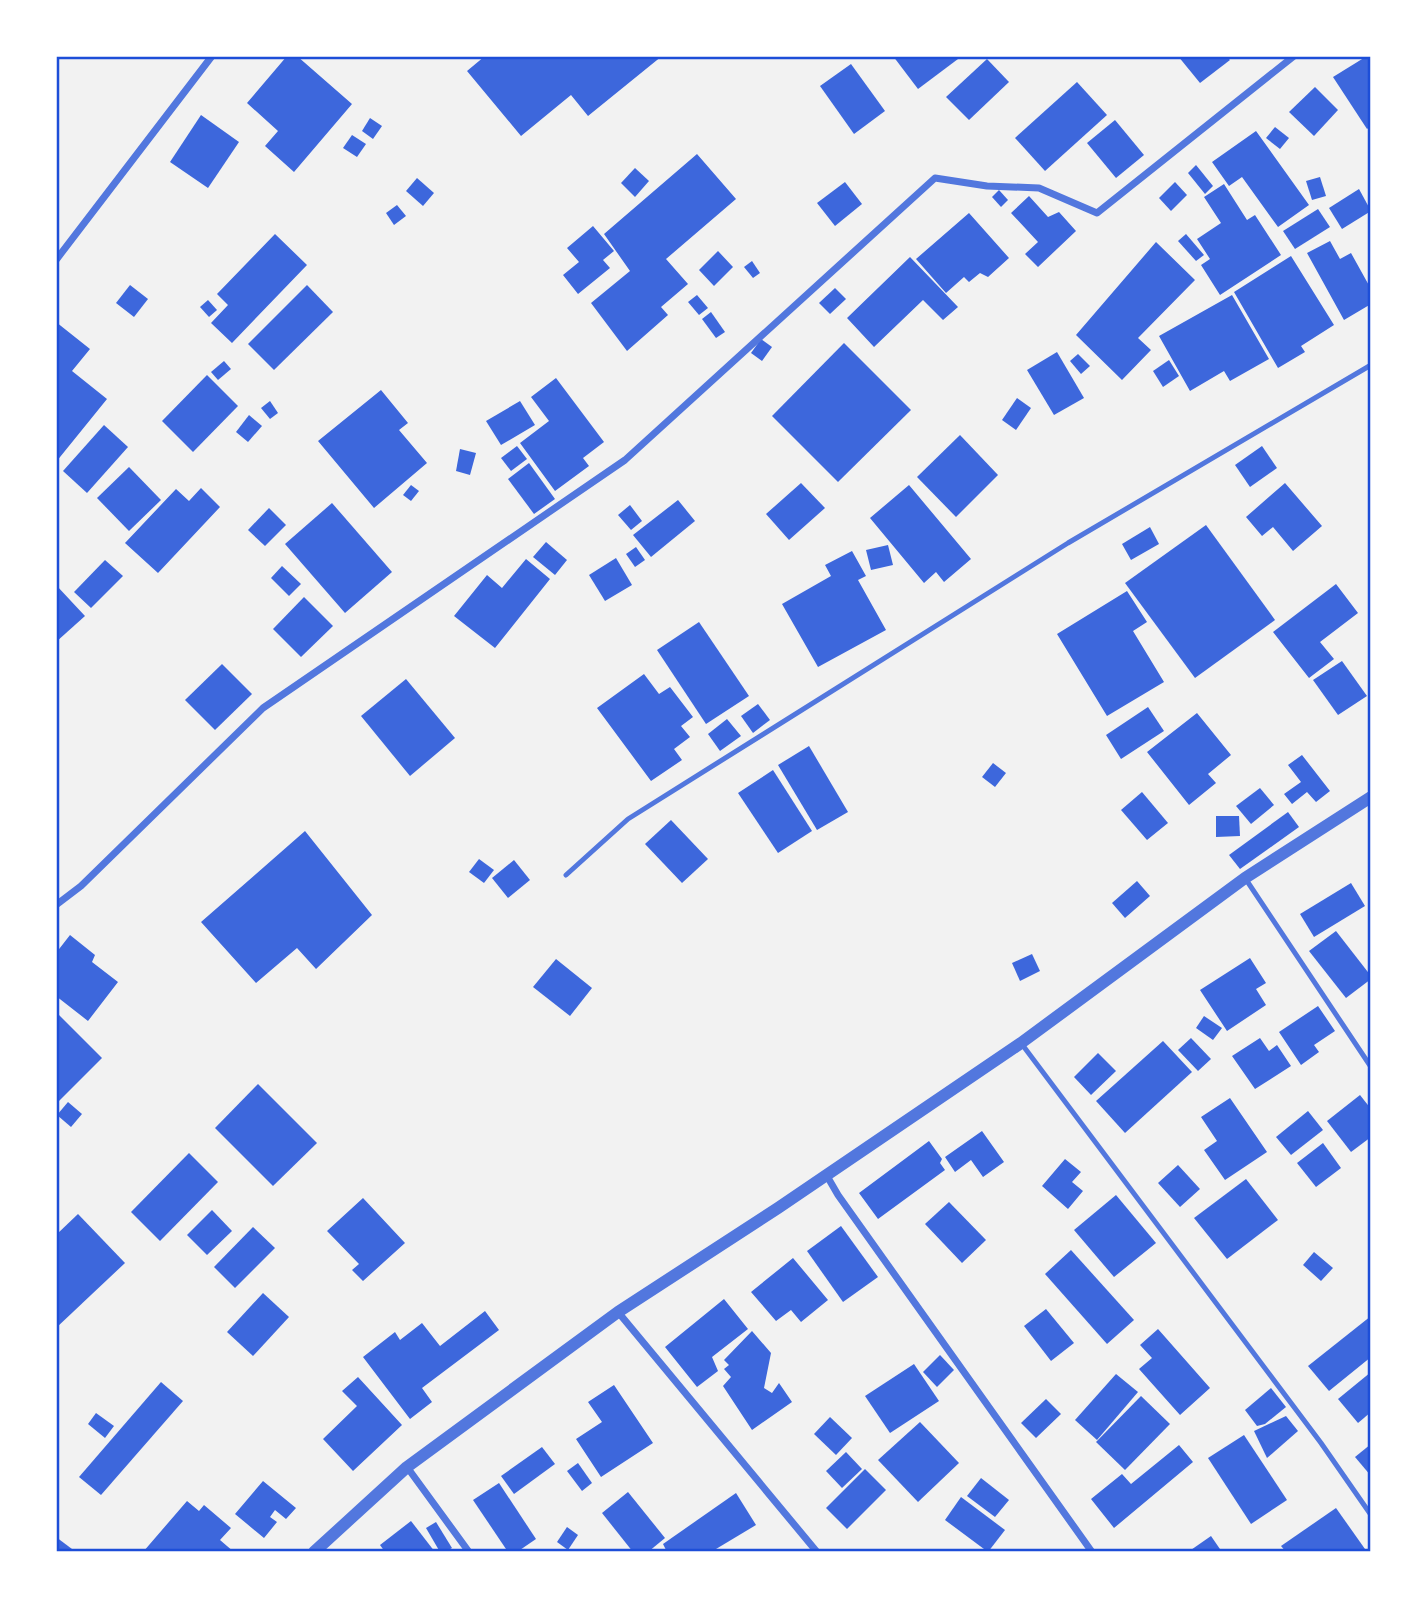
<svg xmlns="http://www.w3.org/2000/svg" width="1427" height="1608" font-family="Lora,serif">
<rect width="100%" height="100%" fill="#f2f2f2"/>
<g fill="#3d67dc">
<path d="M287,56H297L352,104L294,172L265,146L278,131L247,103Z"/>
<path d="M485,56H662L588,116L571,95L521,136L467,71Z"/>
<path d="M893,56H962L918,89Z"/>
<path d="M1178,56H1226L1230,60L1200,83Z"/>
<path d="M1367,56H1371V126L1367,129L1333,77Z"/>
<path d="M987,59L1009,82L969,120L946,97Z"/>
<path d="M851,64L885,111L854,134L820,86Z"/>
<path d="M1077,82L1107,115L1045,171L1015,138Z"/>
<path d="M1315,87L1338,110L1314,136L1289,112Z"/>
<path d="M201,115L239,142L208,188L170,162Z"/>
<path d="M370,118L382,126L373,139L362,131Z"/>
<path d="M1115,120L1144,155L1116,178L1087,143Z"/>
<path d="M1275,127L1289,138L1280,149L1266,138Z"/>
<path d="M1256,131L1309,205L1278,227L1242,177L1229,186L1212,162Z"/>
<path d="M352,135L366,144L357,157L343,148Z"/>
<path d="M697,154L736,199L666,259L688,284L661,307L668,315L627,351L591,303L630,271L604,234Z"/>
<path d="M1196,165L1213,186L1205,194L1188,173Z"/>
<path d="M635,168L649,181L635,197L621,183Z"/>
<path d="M1320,177L1326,196L1312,200L1306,181Z"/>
<path d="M417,178L434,193L423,206L406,191Z"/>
<path d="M845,182L862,204L835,226L817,203Z"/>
<path d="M1175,182L1187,195L1171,211L1159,198Z"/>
<path d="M1224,184L1247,220L1255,215L1281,255L1220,295L1201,265L1210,259L1197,239L1221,223L1204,197Z"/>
<path d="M1359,189L1371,211L1342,229L1329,208Z"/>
<path d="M999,190L1008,200L1001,207L992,197Z"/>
<path d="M1029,196L1048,217L1059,212L1076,231L1038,267L1025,254L1038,242L1011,213Z"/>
<path d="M397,205L406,216L394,225L386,213Z"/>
<path d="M1318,209L1330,227L1295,249L1283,231Z"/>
<path d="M969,213L1009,258L988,277L980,273L969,282L964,277L946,293L916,259Z"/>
<path d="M593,226L614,251L603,260L610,268L578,294L563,275L579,262L567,248Z"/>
<path d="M275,234L307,265L232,343L211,323L228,305L217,294Z"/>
<path d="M1186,234L1204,255L1196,261L1178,241Z"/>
<path d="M1330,241L1340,259L1351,253L1371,289V304L1344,320L1307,253Z"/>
<path d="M1156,242L1195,280L1138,338L1151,350L1122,380L1076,335Z"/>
<path d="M718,251L733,267L714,286L699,270Z"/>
<path d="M1291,256L1334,325L1301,346L1305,352L1278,368L1234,292Z"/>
<path d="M910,257L958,307L943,320L923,300L874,347L847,318Z"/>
<path d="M752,261L760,273L753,278L744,267Z"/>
<path d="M130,285L148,299L134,317L116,303Z"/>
<path d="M307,285L333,312L274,370L248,344Z"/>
<path d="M835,288L846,299L830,314L819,303Z"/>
<path d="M697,295L708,308L699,315L688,302Z"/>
<path d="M1232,295L1269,359L1230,381L1224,371L1190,391L1159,336Z"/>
<path d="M208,300L217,310L209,317L200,307Z"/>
<path d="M711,312L725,332L716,338L702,319Z"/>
<path d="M56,322L90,349L72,371L107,399L56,462Z"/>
<path d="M761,339L772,347L762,361L751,353Z"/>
<path d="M844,343L911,410L838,482L772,416Z"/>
<path d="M1057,352L1084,398L1054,415L1027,370Z"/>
<path d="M1078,354L1090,366L1081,374L1070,361Z"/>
<path d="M1169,360L1179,376L1163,387L1153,371Z"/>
<path d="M224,361L231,369L218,380L211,372Z"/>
<path d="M207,375L238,406L193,452L162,421Z"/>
<path d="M556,378L604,442L583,458L589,466L555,491L520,443L549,421L531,397Z"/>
<path d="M381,390L408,423L399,430L427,463L374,508L318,441Z"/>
<path d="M1017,398L1031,408L1016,430L1002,420Z"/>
<path d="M270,401L278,413L270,419L261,408Z"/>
<path d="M520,401L535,425L501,445L486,421Z"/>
<path d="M249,415L262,426L248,442L236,432Z"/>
<path d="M104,425L128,447L87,493L63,471Z"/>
<path d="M960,435L998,475L956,517L917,477Z"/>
<path d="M517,446L527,459L511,471L501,458Z"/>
<path d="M1262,446L1277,468L1250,487L1235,465Z"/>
<path d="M460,449L476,453L470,475L456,471Z"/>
<path d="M529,463L555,499L534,514L508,479Z"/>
<path d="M129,467L161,500L129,531L97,498Z"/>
<path d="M801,483L825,508L789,540L766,514Z"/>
<path d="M1285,483L1322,526L1293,551L1273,527L1262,536L1246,517Z"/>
<path d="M411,485L419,491L411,501L403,495Z"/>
<path d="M909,485L971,559L944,582L936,572L924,583L870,518Z"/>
<path d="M201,488L220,507L158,573L125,543L176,489L189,501Z"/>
<path d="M678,500L695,521L651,557L633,535Z"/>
<path d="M332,503L392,572L345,613L285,544Z"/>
<path d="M630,505L642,521L631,530L618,515Z"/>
<path d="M269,508L286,525L265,546L248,530Z"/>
<path d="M1206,525L1275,620L1195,678L1125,583Z"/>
<path d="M1150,527L1159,544L1131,560L1122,544Z"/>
<path d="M546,542L567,560L555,575L533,557Z"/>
<path d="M888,545L893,565L871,570L866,550Z"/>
<path d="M636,547L645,560L635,567L626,554Z"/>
<path d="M852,551L866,576L858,580L886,630L818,667L782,604L831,576L825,565Z"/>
<path d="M616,558L632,585L605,601L589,575Z"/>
<path d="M526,559L550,579L495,648L454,616L487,575L502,588Z"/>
<path d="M105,560L123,576L91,608L74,592Z"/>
<path d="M282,566L301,584L289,596L271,578Z"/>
<path d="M1336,584L1358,613L1320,642L1334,659L1309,678L1273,632Z"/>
<path d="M56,585L85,616L56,642Z"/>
<path d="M1127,591L1147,622L1133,631L1164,682L1107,716L1057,634Z"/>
<path d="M304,597L333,626L301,657L273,629Z"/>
<path d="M699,622L749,696L706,724L657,650Z"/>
<path d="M1342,661L1367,696L1338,715L1313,680Z"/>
<path d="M222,664L252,694L215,730L185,700Z"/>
<path d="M644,674L659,694L670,687L693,717L681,726L690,737L674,749L682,760L651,781L597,708Z"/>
<path d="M406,679L455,738L410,776L361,716Z"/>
<path d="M758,704L770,720L753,733L741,716Z"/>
<path d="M1148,707L1164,731L1121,759L1106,735Z"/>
<path d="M1197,713L1231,755L1208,774L1216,783L1189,805L1147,752Z"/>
<path d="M727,719L741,736L720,751L708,734Z"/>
<path d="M809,746L848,812L817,830L778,765Z"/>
<path d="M1302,755L1330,791L1316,802L1307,792L1292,804L1284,794L1301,782L1288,765Z"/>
<path d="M993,763L1006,773L995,787L982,777Z"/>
<path d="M773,770L812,831L778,853L738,793Z"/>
<path d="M1260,788L1274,805L1251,824L1236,806Z"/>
<path d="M1142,792L1168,823L1147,840L1121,810Z"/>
<path d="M1288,812L1299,827L1240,869L1229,855Z"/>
<path d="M1216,816H1239L1240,836L1216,837Z"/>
<path d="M671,820L708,859L682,883L645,844Z"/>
<path d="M305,831L372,915L316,969L297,948L256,983L201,922Z"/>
<path d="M479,859L494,870L484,883L469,872Z"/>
<path d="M514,860L530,880L508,898L492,878Z"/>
<path d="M1137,881L1150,896L1125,918L1112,903Z"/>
<path d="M1351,883L1365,906L1314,937L1300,914Z"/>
<path d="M1336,931L1371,976V979L1346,998L1309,951Z"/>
<path d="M70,935L95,955L92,962L118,982L88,1021L56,996V953Z"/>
<path d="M1032,954L1040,971L1020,981L1012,963Z"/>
<path d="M1250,958L1266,983L1256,989L1266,1005L1227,1031L1200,990Z"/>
<path d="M556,959L592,988L570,1016L533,987Z"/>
<path d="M1318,1006L1335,1031L1314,1045L1319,1052L1301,1065L1279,1032Z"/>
<path d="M56,1012L102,1058L56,1104Z"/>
<path d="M1204,1016L1222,1028L1213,1040L1196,1028Z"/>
<path d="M1191,1038L1211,1059L1198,1071L1178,1050Z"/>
<path d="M1260,1038L1269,1051L1277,1045L1291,1066L1255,1089L1232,1056Z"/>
<path d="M1163,1041L1192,1072L1125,1133L1096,1101Z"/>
<path d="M1098,1053L1116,1071L1091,1095L1074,1077Z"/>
<path d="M258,1084L317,1143L273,1186L215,1128Z"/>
<path d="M1360,1095L1371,1109V1137L1351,1152L1327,1121Z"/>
<path d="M1230,1098L1267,1152L1225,1180L1204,1150L1217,1141L1201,1117Z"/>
<path d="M68,1102L82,1114L71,1127L57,1115Z"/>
<path d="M1308,1111L1323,1130L1291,1155L1276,1137Z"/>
<path d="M982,1131L1004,1162L983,1177L971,1160L955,1172L945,1157Z"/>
<path d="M929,1141L942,1159L940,1163L945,1170L878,1219L859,1193Z"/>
<path d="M1323,1143L1341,1168L1316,1187L1297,1163Z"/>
<path d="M189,1153L218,1182L160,1241L131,1212Z"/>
<path d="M1065,1159L1081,1172L1072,1182L1083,1191L1068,1209L1042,1186Z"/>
<path d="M1178,1165L1200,1189L1180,1207L1158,1183Z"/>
<path d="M1246,1179L1278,1220L1227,1259L1194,1218Z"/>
<path d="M1116,1195L1156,1243L1114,1277L1074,1230Z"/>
<path d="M363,1198L405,1243L363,1281L352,1270L359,1264L327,1231Z"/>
<path d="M949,1202L986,1240L962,1263L925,1224Z"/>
<path d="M212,1210L232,1231L207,1255L187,1235Z"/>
<path d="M78,1214L125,1263L56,1328V1235Z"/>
<path d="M841,1226L878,1277L843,1302L807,1251Z"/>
<path d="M253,1227L275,1248L235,1288L214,1267Z"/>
<path d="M1071,1250L1134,1320L1107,1344L1045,1274Z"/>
<path d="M1314,1252L1333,1268L1321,1281L1303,1265Z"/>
<path d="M793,1258L828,1300L801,1322L791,1310L776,1321L751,1292Z"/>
<path d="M263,1293L289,1317L253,1356L227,1332Z"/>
<path d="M724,1299L748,1329L712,1357L718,1371L697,1387L665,1347Z"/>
<path d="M1046,1309L1074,1343L1051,1361L1024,1326Z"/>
<path d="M485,1311L499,1330L422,1388L432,1402L410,1419L363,1357L395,1332L400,1340L422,1323L440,1346Z"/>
<path d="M1371,1316V1357L1329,1391L1308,1366Z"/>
<path d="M1158,1329L1210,1388L1180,1415L1139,1369L1152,1358L1140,1345Z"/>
<path d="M752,1331L771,1353L764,1388L772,1393L779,1383L792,1402L752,1430L723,1386L731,1377L724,1369L729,1365L724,1360Z"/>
<path d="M940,1355L954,1370L937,1387L923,1372Z"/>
<path d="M914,1364L939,1401L890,1433L865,1396Z"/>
<path d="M1371,1372V1412L1358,1423L1338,1399Z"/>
<path d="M1116,1374L1138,1392L1097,1440L1075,1420Z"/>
<path d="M358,1377L402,1425L353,1471L323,1439L357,1406L342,1391Z"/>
<path d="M161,1382L183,1401L101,1495L79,1477Z"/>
<path d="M614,1385L653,1443L601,1477L576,1439L602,1422L588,1402Z"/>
<path d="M1271,1388L1286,1407L1265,1424L1257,1426L1245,1410Z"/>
<path d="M1141,1396L1170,1424L1125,1470L1096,1442Z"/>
<path d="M1046,1399L1061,1414L1036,1438L1021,1423Z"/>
<path d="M96,1413L114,1426L105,1438L88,1424Z"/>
<path d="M1286,1416L1298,1431L1267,1458L1254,1431Z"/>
<path d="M830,1417L852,1438L836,1455L814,1434Z"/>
<path d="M920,1422L959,1463L918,1502L878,1460Z"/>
<path d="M1244,1435L1287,1500L1251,1524L1208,1458Z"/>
<path d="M1371,1444V1476L1355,1457Z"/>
<path d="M1179,1445L1193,1462L1114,1528L1091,1499L1122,1474L1131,1484Z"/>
<path d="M542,1447L555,1464L514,1494L501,1476Z"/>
<path d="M846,1452L862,1469L842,1488L826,1471Z"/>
<path d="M578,1463L592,1483L582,1491L567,1471Z"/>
<path d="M865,1469L886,1490L847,1529L826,1508Z"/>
<path d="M981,1478L1009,1500L995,1517L967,1496Z"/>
<path d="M263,1481L296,1508L286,1519L275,1510L270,1517L277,1522L264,1538L235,1514Z"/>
<path d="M499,1483L536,1539L517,1552H508L473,1500Z"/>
<path d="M628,1492L665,1538L648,1552H633L602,1513Z"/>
<path d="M736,1493L756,1525L711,1552H667L663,1544Z"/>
<path d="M961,1497L1005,1530L988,1552L945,1520Z"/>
<path d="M187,1501L199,1511L204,1505L231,1528L220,1540L234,1552H143Z"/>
<path d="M1336,1508L1365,1549L1361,1552H1286L1281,1546Z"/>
<path d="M411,1521L435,1552H385L380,1545Z"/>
<path d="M436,1522L452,1548L445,1552H440L426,1528Z"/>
<path d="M567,1527L578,1535L568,1550L557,1542Z"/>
<path d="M1211,1536L1222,1552H1188Z"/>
<path d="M56,1537L76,1552H56Z"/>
</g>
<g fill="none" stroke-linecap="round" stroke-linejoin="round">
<g stroke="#5277de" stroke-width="5">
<path d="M566,875L628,819L1068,543L1371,365"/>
<path d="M1245,878L1371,1067"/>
<path d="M1021,1043L1321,1443L1371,1515"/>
</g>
<g stroke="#5277de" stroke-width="7">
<path d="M56,260L212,56"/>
<path d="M56,905L81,886L263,708L625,460L935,178L987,186L1039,188L1097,213L1294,56"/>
<path d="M827,1176L838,1195L1092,1552"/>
<path d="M618,1312L817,1552"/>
<path d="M407,1467L469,1552"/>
</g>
<path stroke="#5277de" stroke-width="12" d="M314,1552L407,1467L618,1312L778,1208L1021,1043L1245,878L1371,797"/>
</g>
<rect width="1427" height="1608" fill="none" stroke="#ffffff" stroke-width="116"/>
<rect x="58" y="58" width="1311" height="1492" fill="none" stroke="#1d4ed8" stroke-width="2.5"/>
</svg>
